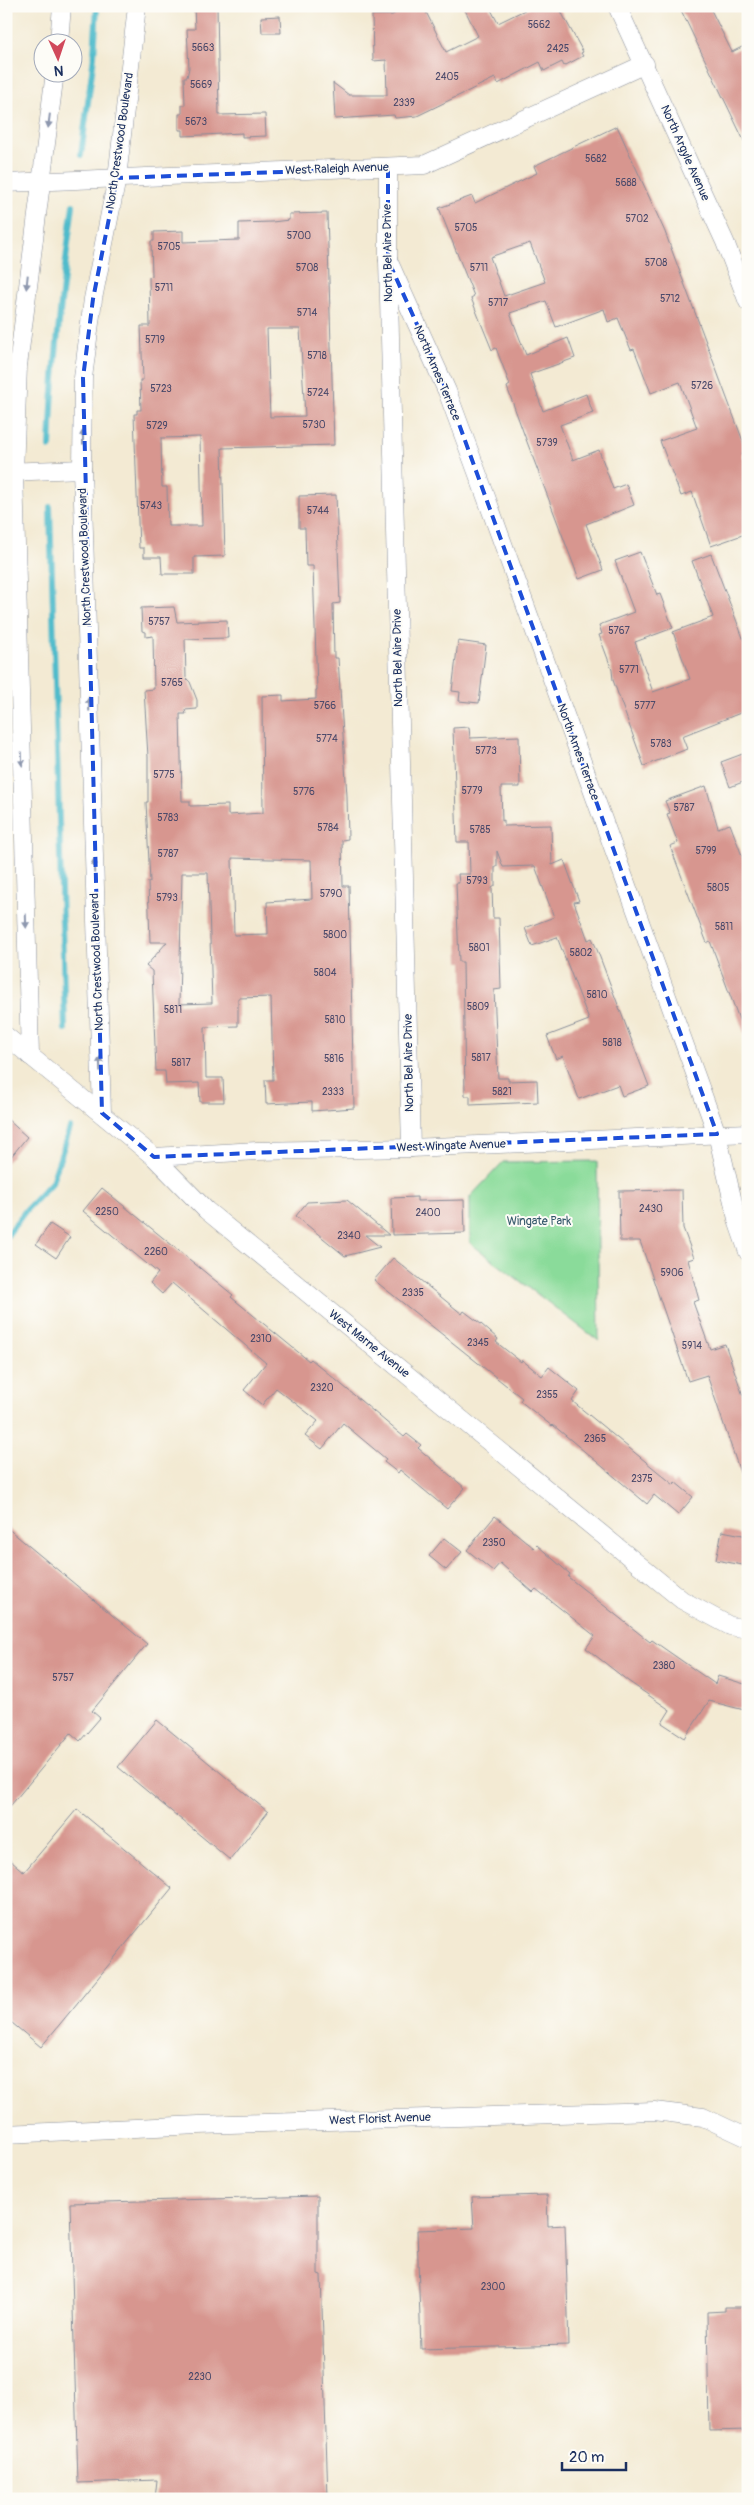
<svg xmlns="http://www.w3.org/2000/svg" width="754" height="2505" font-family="Pangolin,sans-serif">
<rect width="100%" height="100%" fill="#fdfcf7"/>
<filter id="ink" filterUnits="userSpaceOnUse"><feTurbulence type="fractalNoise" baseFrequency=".02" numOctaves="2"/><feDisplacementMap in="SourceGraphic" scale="10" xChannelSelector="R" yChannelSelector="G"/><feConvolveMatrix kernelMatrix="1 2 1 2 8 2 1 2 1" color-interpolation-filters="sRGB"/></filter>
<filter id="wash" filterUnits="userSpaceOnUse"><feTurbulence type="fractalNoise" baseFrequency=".0096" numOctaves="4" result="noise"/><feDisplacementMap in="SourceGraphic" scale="20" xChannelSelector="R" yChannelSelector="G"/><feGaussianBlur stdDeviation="1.12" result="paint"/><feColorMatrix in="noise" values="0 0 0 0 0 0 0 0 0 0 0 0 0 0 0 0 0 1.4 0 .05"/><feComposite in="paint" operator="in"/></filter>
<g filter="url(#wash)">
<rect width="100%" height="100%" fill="#f3ead3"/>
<path fill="#8adb9a" stroke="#52857c" d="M597,1161L599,1341L470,1243V1197L503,1162Z"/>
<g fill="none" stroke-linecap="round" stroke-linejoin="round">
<g stroke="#4fbbcb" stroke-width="6">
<path d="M81,155L94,56L97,6"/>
<path d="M50,447C53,365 62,286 73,205"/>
<path d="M50,507L65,1029"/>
<path d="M6,1237L26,1210L52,1182L70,1128"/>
</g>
</g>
<g id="blocks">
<g fill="#d7968f" fill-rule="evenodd">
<path d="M194,6H217L219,115L265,114L266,136L242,137V133L183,136V130H179V114H182V105H185L184,77H187L189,68L187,29H195Z"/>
<path d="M410,6H423L446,52L478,36L463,6H489L498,23L533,6H558L583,52L581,53L583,56L564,66L562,62L544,71L540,62L498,84L495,78L417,116L395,118L394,115L335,119L333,83L349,95H387L386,60L373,61L372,15H392Z"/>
<path d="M679,6H709L732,52L748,44V149Z"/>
<path d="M280,16L281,33H262L261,17Z"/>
<path d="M617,126L665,232L747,452L742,454L748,470V533L711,546L692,492L681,496L660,441L697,428L680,382L651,393L634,349L631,350L618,318L608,322L604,309L556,327L546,301L510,313L526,355L568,338L575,358L530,374L543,411L586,394L593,413L560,425L573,460L599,450L613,489L626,484L634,505L586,524L603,570L579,579L524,434L507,387L510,385L496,348L492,350L481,323L471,298L474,296L439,208L472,196L475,203L537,173L534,166ZM530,243L545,282L504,296L490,257Z"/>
<path d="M327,213L334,445L222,448L225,556L194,557V574H162L161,557H144V548H139L134,414H137V410H141L140,380H143L141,326H150L149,277L152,276L151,241H154V232L183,231V242L239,240V223L272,222L289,220V214ZM267,329H300L305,416L270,417ZM200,437L202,526H168L167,487H162L161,438Z"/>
<path d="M336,495L340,603L333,604L334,658H338L347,796L348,839L342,840L343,886H349L354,1108L312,1111V1102L266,1104L265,1080H273L271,997L238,998V1026L205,1027L206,1078H223L224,1102H200L199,1083L166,1084L165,1071H156L152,971L146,966L167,942H150L148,882H150L146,802H148V757L144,690L154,689L153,636L146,637V632L142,631L141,608L174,607L177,622L227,620L228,638L185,639L186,678L190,682L197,700V709L185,710L186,714H180L182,801H190V806L228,805V815L263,813L262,696L283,695V701L316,699V690H317L313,566H306L305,528H299V496ZM232,858L311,860L312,899L267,902L268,934L234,935ZM182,873H208L212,1003L179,1004Z"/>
<path d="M640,552L657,595L660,594L673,628L635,642L653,692L690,679L673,632L713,617L692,561L711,554L748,651V710L682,736L687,749L644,766L613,680L612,670L599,635L602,634L599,625L634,612L615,561Z"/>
<path d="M458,641L486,645L479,703L459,701L460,692L452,691Z"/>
<path d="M469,727L470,738L519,736L520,787H501L502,821L504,820V826L551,825L552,865L564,860L579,901L574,902L588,940L592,938L596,947L649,1086L622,1096L618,1085L579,1099L563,1056L556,1059L547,1036L589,1020L557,937L532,946L525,928L554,917L535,866L503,867L497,851V867H495V886L492,888L493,918H499L501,989L494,990L498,1078H508V1081L537,1080L538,1102L470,1105V1096H465L463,962H459L456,883H459L458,874H470L469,842H457L453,728Z"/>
<path d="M748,752V780L730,787L721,762Z"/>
<path d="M706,786L718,828L730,824L744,861L748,859L746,1038L710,941L707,943L670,846L678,843L667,814L670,813L665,801Z"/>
<path d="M6,1118L27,1137L6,1163Z"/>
<path d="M102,1188L233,1295L231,1297L309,1361L311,1359L404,1437L407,1434L421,1445L418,1448L465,1488L447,1509L400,1470L398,1473L384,1462L386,1459L343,1423L322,1449L305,1436L318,1421L276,1388L262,1405L244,1390L266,1363L172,1283L162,1294L150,1283L158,1273L83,1211Z"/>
<path d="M682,1190L683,1228L694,1258L688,1260L699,1300L693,1302L710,1349L725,1344L748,1410V1487H745L707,1375L688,1381L640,1241H620L619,1191Z"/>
<path d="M417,1197V1201L464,1200L465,1233L392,1235L391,1198Z"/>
<path d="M347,1200L389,1235H365L380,1247L345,1256L296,1216L307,1202Z"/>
<path d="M50,1224L70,1237L56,1258L36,1244Z"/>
<path d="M393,1258L462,1314L464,1311L481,1324L498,1339L496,1342L521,1362L522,1360L542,1376L549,1367L579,1391L572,1401L674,1485L675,1482L693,1497L678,1515L654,1495L647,1504L553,1425L552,1426L520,1401L522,1398L374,1280Z"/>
<path d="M495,1516L534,1548L537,1545L570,1574L568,1577L650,1642L652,1640L715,1684L718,1676L748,1685V1711L709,1701L685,1738L662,1723L670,1710L628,1681L586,1648L595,1636L536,1589L533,1592L500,1563L493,1571L467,1550Z"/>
<path d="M6,1527L147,1644L92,1711L100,1718L80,1741L71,1733L6,1811Z"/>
<path d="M722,1531L748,1536V1566L716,1560Z"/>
<path d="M444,1538L462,1552L446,1570L429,1556Z"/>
<path d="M157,1720L268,1812L230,1860L118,1767Z"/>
<path d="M77,1809L172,1888L41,2047L6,2018V1857L24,1872Z"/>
<path d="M547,2195L548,2226L565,2225L569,2345L421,2349L417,2230L474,2228L472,2197Z"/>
<path d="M318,2196V2274L321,2275L328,2499H155L157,2480L78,2483L70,2203Z"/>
<path d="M725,2307H748V2430L709,2431L707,2312L725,2311Z"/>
</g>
</g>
</g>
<g filter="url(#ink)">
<use href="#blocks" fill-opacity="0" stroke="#878c98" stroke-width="1"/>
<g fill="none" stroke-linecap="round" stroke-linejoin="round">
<defs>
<g id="minor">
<path d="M617,6L725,242L748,302"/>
<path d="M59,42L62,6"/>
<path d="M388,168V260L411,1148"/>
<path d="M6,183L424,165L645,64"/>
<path d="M388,260L447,391L477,472L717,1134L738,1223L748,1252"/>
<path d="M6,472L82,469"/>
<path d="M6,1036L154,1157L206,1210L682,1600L730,1626L748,1629"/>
<path d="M30,1056L14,472L18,366L55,72"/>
<path d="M102,1113L82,469L83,378L93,299L117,178L137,6"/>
<path d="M154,1157L257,1151L411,1148L748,1133"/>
<path d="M6,2134L199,2125L654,2111L703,2117L748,2138"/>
</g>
</defs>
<use href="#minor" stroke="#878c98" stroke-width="19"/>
<use href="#minor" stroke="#fff" stroke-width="18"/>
</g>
<defs><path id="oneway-solid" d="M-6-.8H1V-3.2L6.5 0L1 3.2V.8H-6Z" transform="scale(1.25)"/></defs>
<g fill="#8d97ae">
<use href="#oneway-solid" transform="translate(49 121) rotate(97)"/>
<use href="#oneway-solid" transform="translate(27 282) rotate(96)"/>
<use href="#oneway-solid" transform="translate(83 437) rotate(-90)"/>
<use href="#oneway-solid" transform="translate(89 704) rotate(-92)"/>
<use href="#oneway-solid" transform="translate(22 759) rotate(88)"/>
<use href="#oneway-solid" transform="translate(94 866) rotate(-92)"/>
<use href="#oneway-solid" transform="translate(26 921) rotate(88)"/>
<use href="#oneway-solid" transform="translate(100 1064) rotate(-92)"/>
</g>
</g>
<path fill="none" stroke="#1d4ed8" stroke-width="4" stroke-dasharray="10 6" stroke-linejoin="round" d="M388,168V260L447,391L717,1134L154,1157L102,1113L83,378L93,299L117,178Z"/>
<g text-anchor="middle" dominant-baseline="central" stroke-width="4" stroke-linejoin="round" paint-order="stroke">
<g font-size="10" fill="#4a496a">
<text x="539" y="25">5662</text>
<text x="203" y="48">5663</text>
<text x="558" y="49">2425</text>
<text x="447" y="77">2405</text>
<text x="201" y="85">5669</text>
<text x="404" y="103">2339</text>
<text x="196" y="122">5673</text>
<text x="596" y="159">5682</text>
<text x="626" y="183">5688</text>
<text x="637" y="219">5702</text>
<text x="466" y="228">5705</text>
<text x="299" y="236">5700</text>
<text x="169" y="247">5705</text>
<text x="656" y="263">5708</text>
<text x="307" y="268">5708</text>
<text x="479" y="268">5711</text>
<text x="164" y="288">5711</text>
<text x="670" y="299">5712</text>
<text x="498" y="303">5717</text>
<text x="307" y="313">5714</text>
<text x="155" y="340">5719</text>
<text x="317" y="356">5718</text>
<text x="702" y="386">5726</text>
<text x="161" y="389">5723</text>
<text x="318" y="393">5724</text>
<text x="314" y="425">5730</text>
<text x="157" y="426">5729</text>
<text x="547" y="443">5739</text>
<text x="151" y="506">5743</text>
<text x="318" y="511">5744</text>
<text x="159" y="622">5757</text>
<text x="619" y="631">5767</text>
<text x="629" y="670">5771</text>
<text x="172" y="683">5765</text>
<text x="325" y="706">5766</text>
<text x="645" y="706">5777</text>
<text x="327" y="739">5774</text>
<text x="661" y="744">5783</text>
<text x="486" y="751">5773</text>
<text x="164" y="775">5775</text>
<text x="472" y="791">5779</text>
<text x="304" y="792">5776</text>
<text x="684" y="808">5787</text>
<text x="168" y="818">5783</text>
<text x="328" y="828">5784</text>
<text x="480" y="830">5785</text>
<text x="706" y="851">5799</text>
<text x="168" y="854">5787</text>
<text x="477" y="881">5793</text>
<text x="718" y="888">5805</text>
<text x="331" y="894">5790</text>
<text x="167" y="898">5793</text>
<text x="724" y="927">5811</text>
<text x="335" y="935">5800</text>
<text x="479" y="948">5801</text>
<text x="581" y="953">5802</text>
<text x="325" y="973">5804</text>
<text x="597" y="995">5810</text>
<text x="478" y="1007">5809</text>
<text x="173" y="1010">5811</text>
<text x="335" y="1020">5810</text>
<text x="612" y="1043">5818</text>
<text x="481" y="1058">5817</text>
<text x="334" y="1059">5816</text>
<text x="181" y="1063">5817</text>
<text x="333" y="1092">2333</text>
<text x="502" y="1092">5821</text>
<text x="651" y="1209">2430</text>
<text x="107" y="1212">2250</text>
<text x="428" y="1213">2400</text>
<text x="349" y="1236">2340</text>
<text x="156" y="1252">2260</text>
<text x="672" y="1273">5906</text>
<text x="413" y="1293">2335</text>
<text x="261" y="1339">2310</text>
<text x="478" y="1343">2345</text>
<text x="692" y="1346">5914</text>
<text x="322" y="1388">2320</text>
<text x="547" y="1395">2355</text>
<text x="595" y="1439">2365</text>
<text x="642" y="1479">2375</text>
<text x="494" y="1543">2350</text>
<text x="664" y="1666">2380</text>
<text x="63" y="1678">5757</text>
<text x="493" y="2287">2300</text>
<text x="200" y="2377">2230</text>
</g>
<g font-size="12" fill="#1b2f5e" stroke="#fdfcf7">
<text transform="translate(120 141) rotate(-82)">North Crestwood Boulevard</text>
<text transform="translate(685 153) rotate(66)">North Argyle Avenue</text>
<text transform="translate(337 169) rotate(-2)">West Raleigh Avenue</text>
<text transform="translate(388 253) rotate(-91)">North Bel Aire Drive</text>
<text transform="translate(437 373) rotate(67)">North Ames Terrace</text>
<text transform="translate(85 557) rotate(-92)">North Crestwood Boulevard</text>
<text transform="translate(398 658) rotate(-91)">North Bel Aire Drive</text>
<text transform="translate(578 752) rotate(70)">North Ames Terrace</text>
<text transform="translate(97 962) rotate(-92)">North Crestwood Boulevard</text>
<text transform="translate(409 1063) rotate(-91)">North Bel Aire Drive</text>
<text transform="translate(451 1146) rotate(-2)">West Wingate Avenue</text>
<text transform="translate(369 1344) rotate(39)">West Marne Avenue</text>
<text transform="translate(380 2119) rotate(-2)">West Florist Avenue</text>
</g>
<g font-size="12" fill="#375a6d" stroke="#fdfcf7">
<text x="539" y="1221">Wingate Park</text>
</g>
</g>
<rect width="754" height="2505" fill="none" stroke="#fdfcf7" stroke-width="25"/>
<g transform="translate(58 58) rotate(177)"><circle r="24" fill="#fdfcf7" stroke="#a3aaba"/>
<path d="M0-4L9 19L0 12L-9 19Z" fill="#d1495b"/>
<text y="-8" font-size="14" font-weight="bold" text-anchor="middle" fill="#1b2f5e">N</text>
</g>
<path d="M562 2462v8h64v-8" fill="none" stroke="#1b2f5e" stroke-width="2.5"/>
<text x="569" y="2462" font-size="15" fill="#1b2f5e" stroke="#fdfcf7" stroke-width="4" paint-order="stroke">20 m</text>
</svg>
